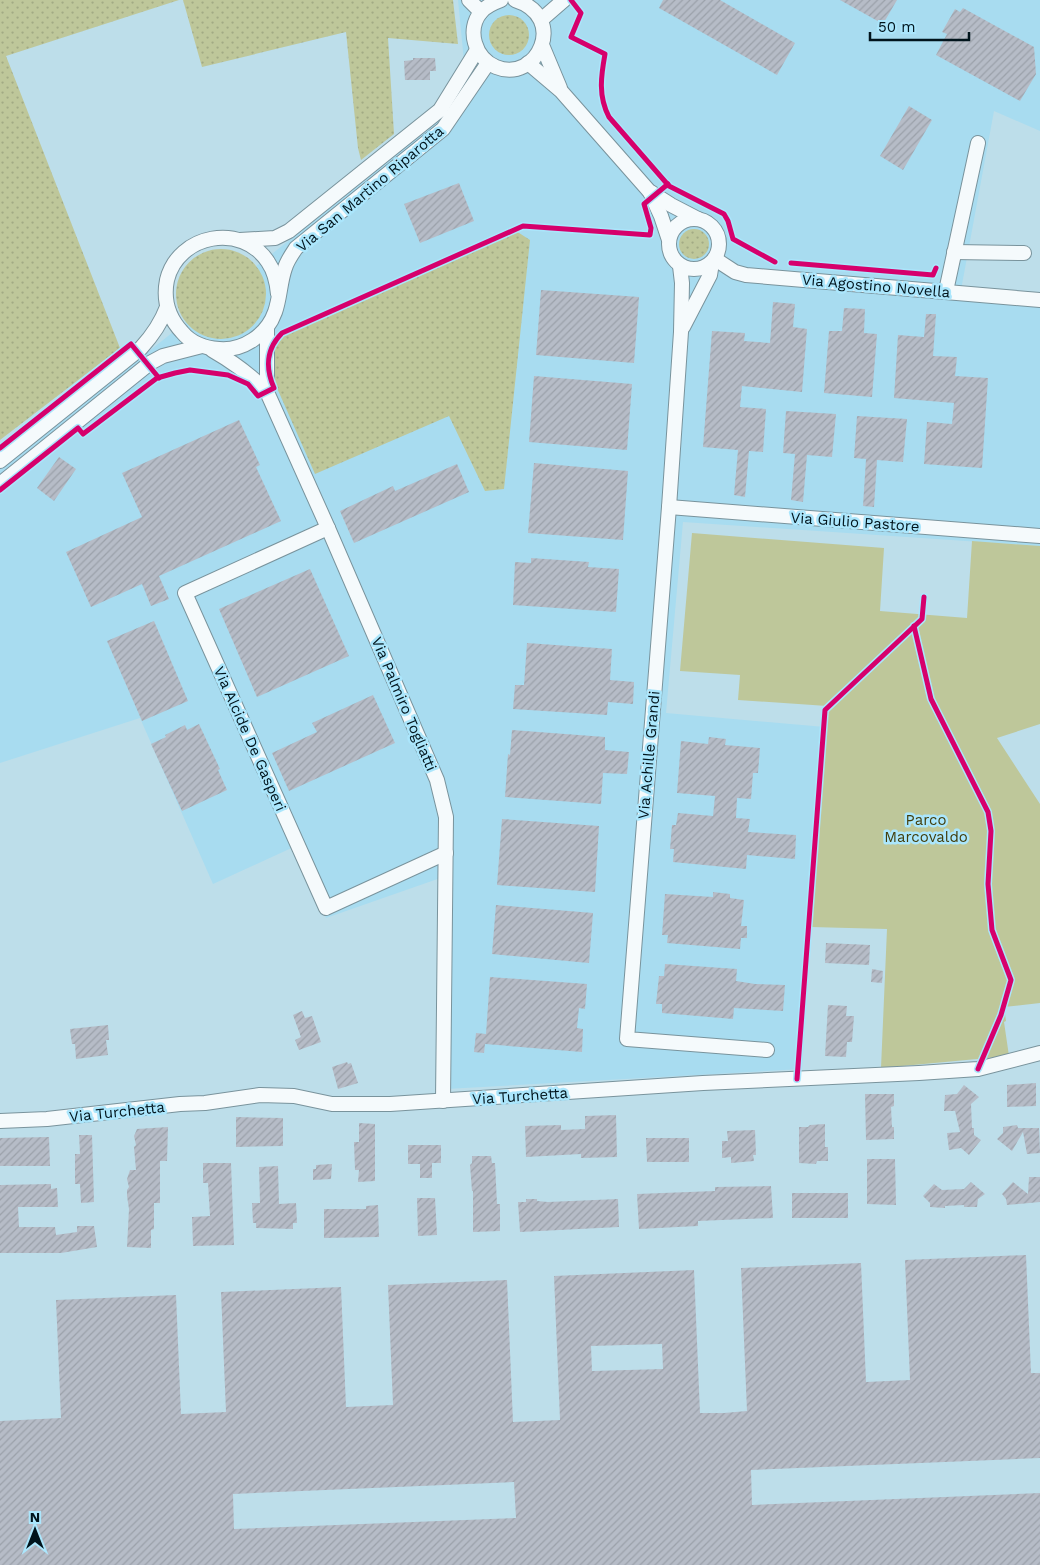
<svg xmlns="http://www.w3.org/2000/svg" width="1040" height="1565" font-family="'Work Sans',sans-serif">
<defs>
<pattern id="grass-dots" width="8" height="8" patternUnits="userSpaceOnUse" patternTransform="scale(1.25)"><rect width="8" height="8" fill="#bec79a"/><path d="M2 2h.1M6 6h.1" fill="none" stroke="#a2aa84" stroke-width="1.8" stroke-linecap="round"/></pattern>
<pattern id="building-hatch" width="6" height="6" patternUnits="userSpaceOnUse" patternTransform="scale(1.25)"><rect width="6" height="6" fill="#b6bcc7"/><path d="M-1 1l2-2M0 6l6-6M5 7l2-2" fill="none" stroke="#9ba1aa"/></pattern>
</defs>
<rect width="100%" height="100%" fill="#bddeea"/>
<path fill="#a8dcf0" d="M458,0H1040V131L994,111L961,290L1040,298V546L683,522L666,713L825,727L802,1069L446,1089L449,875L326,918L298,845L213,884L140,718L0,763V469L359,185L467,92Z"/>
<g fill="url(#grass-dots)">
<path d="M0,0H179L6,56L120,348L0,440Z"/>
<path d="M183,0H453L458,44L388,38L394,134L361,160L358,148L346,32L202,67Z"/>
<circle cx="509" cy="35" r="20"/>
<circle cx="694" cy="244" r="15"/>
<path d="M516,231L530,240L504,489L485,491L449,416L315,474L273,379L272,354L274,345L280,337Z"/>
<circle cx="221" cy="294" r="45"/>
</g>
<path fill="#bec79a" d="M692,533L884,548L880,611L967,618L972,541L1040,546V724L997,738L1040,804V1003L1004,1007L1006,1021L1004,1022L1009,1056L881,1068L887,929L811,927L827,706L738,700L740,675L680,671Z"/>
<g fill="url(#building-hatch)" fill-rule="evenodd">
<path d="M663,0H720L795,43L777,75L659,8Z"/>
<path d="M840,0H897L883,24Z"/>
<path d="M963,8L1034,47L1036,74L1020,101L936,55L947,34L942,32L955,9L960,12Z"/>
<path d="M413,58H435L436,71H430V80H405L404,61L413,60Z"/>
<path d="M909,106L932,120L903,170L880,156Z"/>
<path d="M459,183L474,221L420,243L404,204Z"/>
<path d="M541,290L639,297L634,363L536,355Z"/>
<path d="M773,302L795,304L793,327L807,329L802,392L742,386L740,407L766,409L763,452L749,451L745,497L734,495L738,450L703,447L712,331L745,333L744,341L770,343Z"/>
<path d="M844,308L865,309L864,333L877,334L872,397L824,393L829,331H842Z"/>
<path d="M926,314H936L933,356L957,357L955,376L988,378L982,468L924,464L927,422L952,424L954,403L894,398L898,335L924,337Z"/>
<path d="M534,376L632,384L627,450L529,442Z"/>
<path d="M786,411L836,414L832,457L807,455L803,502L791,500L795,454L783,453Z"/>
<path d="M857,416L907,419L903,462L877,460L874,507L863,506L866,459L854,458Z"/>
<path d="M239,420L260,465L256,467L281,521L159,576L169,599L151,606L142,584L91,607L66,552L142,517L122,473Z"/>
<path d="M59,457L76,469L54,501L37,488Z"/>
<path d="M534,463L628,471L623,540L528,533Z"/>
<path d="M457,464L469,492L354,543L340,511L393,486L395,491Z"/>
<path d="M531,558L589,562L588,567L619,569L616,612L513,605L515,562L531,563Z"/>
<path d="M310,569L349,656L257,697L219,609Z"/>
<path d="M154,621L188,701L142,721L107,641Z"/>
<path d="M527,643L612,649L610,680L634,682L633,704L608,702L607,715L513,709L515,685H524Z"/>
<path d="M373,695L395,743L289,791L272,753L317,732L312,723Z"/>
<path d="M199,724L220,769L218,770L227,790L182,811L151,744L166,737L165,735L185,725L187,730Z"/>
<path d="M512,730L605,737V750L629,752L627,774L603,773L601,804L505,797L508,754L510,755Z"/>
<path d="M709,737L726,739L725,745L760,748L758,773H753L751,799L737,798L736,818L750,819L748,832L796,835L795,859L747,855L746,869L673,862L674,849H670L672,825H676L678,813L713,816L715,796L677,793L681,741L708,744Z"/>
<path d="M502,819L599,826L595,892L497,885Z"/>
<path d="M713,892L730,894V898L744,900L741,926H747V938H741L740,949L667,943L668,935H662L665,894L713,897Z"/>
<path d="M496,905L593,913L589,963L492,954Z"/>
<path d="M826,943L870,945L869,965L825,963Z"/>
<path d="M665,964L737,969L736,981L755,984L785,985L783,1011L734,1008L733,1019L662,1013V1004H656L659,976H664Z"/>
<path d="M872,969L883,971L882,983L871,982Z"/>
<path d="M490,977L587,984L585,1009L579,1008L577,1028L583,1029L582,1052L485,1044L484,1053L474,1052L476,1033L486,1034Z"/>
<path d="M828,1005L847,1006L846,1016H854L852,1042H847L846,1057L825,1056Z"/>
<path d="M302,1011L305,1018L312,1016L321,1042L299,1050L295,1040L301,1037L293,1015Z"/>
<path d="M108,1025L109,1040H106L108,1055L76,1059L75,1044H72L70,1029Z"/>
<path d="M347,1062L348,1064L351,1063L358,1083L338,1089L332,1067Z"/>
<path d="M1036,1083V1106L1007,1107V1085Z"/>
<path d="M964,1085L979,1097L971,1104L972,1128H974V1135L981,1140L969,1155L961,1148L949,1150L947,1133L960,1132L955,1111H944L945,1095L957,1094Z"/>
<path d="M865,1094H894V1106L891,1107L892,1127H894V1139L866,1140Z"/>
<path d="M616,1115L617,1157L581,1158V1154L526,1157L525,1126L561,1125V1130L585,1129V1116Z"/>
<path d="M236,1117L283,1118V1146L236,1147Z"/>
<path d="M359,1123L375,1124V1181L358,1182L359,1170H355L354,1142H359Z"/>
<path d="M825,1124V1147H828V1161H817L816,1164L799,1163V1127H808L810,1125Z"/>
<path d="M1017,1125L1018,1128H1039L1040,1153L1027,1154L1023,1132L1012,1151L997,1139L1003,1133V1127Z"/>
<path d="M168,1127L167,1161H160V1203H154V1229L151,1230V1248L127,1247L129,1209L127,1196V1190L129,1187L127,1179L130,1170H136L134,1147L136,1145L134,1136L137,1129Z"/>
<path d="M755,1130L756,1155H753L754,1161L731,1163V1157L722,1158V1141H728L727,1131Z"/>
<path d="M79,1135H92L94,1202L81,1203L80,1184H75V1154H80Z"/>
<path d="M49,1137L50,1166H0V1138Z"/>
<path d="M646,1138H689V1162H647Z"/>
<path d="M408,1145H441V1163H432V1178H420V1164H408Z"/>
<path d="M472,1156H491L492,1163H495L497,1204H500V1231L473,1232V1191H472L470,1165L472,1163Z"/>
<path d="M867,1159H895L896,1205L867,1204Z"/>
<path d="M203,1163H231L234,1245L193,1246L192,1217L210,1216L208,1183H203Z"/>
<path d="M332,1164L331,1179L313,1180V1169H316V1165Z"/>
<path d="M278,1166L279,1204L296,1203L297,1223H293V1229L256,1228V1223H253L252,1203H260L259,1167Z"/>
<path d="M1029,1177H1040V1202L1007,1205L1006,1199L1002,1194L1013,1182L1028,1194Z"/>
<path d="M971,1182L985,1194L978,1199L977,1207H964V1205L945,1206V1208L930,1207V1203L923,1196L934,1184L942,1190L964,1189Z"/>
<path d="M51,1184V1189L57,1188L58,1207H18L19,1227H55L56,1235L77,1232V1226H94L97,1247L61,1253H0V1185Z"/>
<path d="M771,1186L773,1218L698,1221V1226L639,1229L637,1194L715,1191V1187Z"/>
<rect x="792" y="1193" width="56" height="25"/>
<path d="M417,1198H435L437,1235L418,1236Z"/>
<path d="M526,1199H537V1201L548,1202L618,1199L619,1227L520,1232L518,1202H526Z"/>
<path d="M378,1205L379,1237L324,1238V1209H366V1206Z"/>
<path d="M1026,1255L1031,1373H1040V1458L751,1470L752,1505L1040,1493V1565H0V1421L61,1418L56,1300L176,1295L181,1414L226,1412L221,1292L341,1287L346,1407L369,1406L393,1405L388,1285L507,1280L513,1422L560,1420L554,1276L694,1270L700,1413H724L747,1411L741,1268L861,1263L866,1382L910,1380L905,1260ZM662,1344L663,1369L592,1371L591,1346ZM514,1482L516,1518L234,1529L233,1494Z"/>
</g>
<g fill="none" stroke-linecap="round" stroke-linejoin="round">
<defs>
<g id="minor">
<path d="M469,0L481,12"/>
<path d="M501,0C493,3 486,6 481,12C466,30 475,58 496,67C537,84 569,17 515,0"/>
<path d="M541,20L564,0"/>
<path d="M542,45L560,88"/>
<path d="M528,63L561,91L649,191L671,205L698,219"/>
<path d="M650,192L661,216L669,240"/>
<circle cx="694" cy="244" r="25"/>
<path d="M240,240L275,238L289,231L440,110L477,50"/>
<path d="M954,252L1024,253"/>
<path d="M715,259L735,272L746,275L1040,300"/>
<path d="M680,266L682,283L681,332L669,507L627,1039L767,1050"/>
<path d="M946,291L978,143"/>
<path d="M278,294C277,283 275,272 268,262C242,222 178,234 167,280C163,300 168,317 182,332C191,343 205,348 219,349C243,351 267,335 275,312C280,298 280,282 285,268C287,261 292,254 296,248L443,129L488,63"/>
<path d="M683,327L710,275L712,263"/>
<path d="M267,328V392L328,528L437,780L446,817L443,1101"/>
<path d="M212,350C233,362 250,374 267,392"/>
<path d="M0,461L141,348C152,336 161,323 167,307"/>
<path d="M0,484L150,363L163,356L202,346"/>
<path d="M669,507L1040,536"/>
<path d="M328,528L185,593L326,908L446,853"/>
<path d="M0,1121L47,1119L180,1104L205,1103L260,1095L294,1096L332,1104H390L703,1083L919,1073L978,1069L1040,1053"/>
</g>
</defs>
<use href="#minor" stroke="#79939c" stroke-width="16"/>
<use href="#minor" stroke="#f5fafc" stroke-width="14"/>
<defs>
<g id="cycleway">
<path d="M571,0L581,13L571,37L605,54C601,76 598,96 609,117L669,186L724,214L728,221L733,239L775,262"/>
<path d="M791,263L933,275L936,268"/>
<path d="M0,448L131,344L159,378"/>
<path d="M0,490L78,428L83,434L157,378L175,373L190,370L228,375L248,384L258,396L274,388C265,367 266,349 282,333L523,226L650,235L651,228L644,204L668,184"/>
<path d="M914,626L931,699L988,812L991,831L988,884L992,930L1011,980L1001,1015L978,1069"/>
<path d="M797,1079L825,710L922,619L924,597"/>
</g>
</defs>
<use href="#cycleway" stroke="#abe6fc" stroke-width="8"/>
<use href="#cycleway" stroke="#d6006c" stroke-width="5"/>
</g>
<g text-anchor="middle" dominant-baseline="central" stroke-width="5" stroke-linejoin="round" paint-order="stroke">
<g font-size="15" fill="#00141c" stroke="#abe6fc">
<text transform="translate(370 189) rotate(-40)">Via San Martino Riparotta</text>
<text transform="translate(876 286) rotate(5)">Via Agostino Novella</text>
<text transform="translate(855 522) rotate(4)">Via Giulio Pastore</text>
<text transform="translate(404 704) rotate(67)">Via Palmiro Togliatti</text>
<text transform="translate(250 739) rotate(66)">Via Alcide De Gasperi</text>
<text transform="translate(649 755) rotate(-85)">Via Achille Grandi</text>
<text transform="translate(520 1096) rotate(-4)">Via Turchetta</text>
<text transform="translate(117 1112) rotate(-6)">Via Turchetta</text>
</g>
<g font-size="15" fill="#413c09" stroke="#abe6fc">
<text x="926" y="820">Parco<tspan x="926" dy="17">Marcovaldo</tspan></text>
</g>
</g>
<g transform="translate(35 1530)" stroke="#abe6fc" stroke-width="4" paint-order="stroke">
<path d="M0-4L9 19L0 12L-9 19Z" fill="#00141c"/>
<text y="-8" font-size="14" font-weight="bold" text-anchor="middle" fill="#00141c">N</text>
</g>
<path d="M870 32v8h99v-8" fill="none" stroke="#00141c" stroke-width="2.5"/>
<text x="878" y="32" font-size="15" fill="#00141c" stroke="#abe6fc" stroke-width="4" paint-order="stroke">50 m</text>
</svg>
